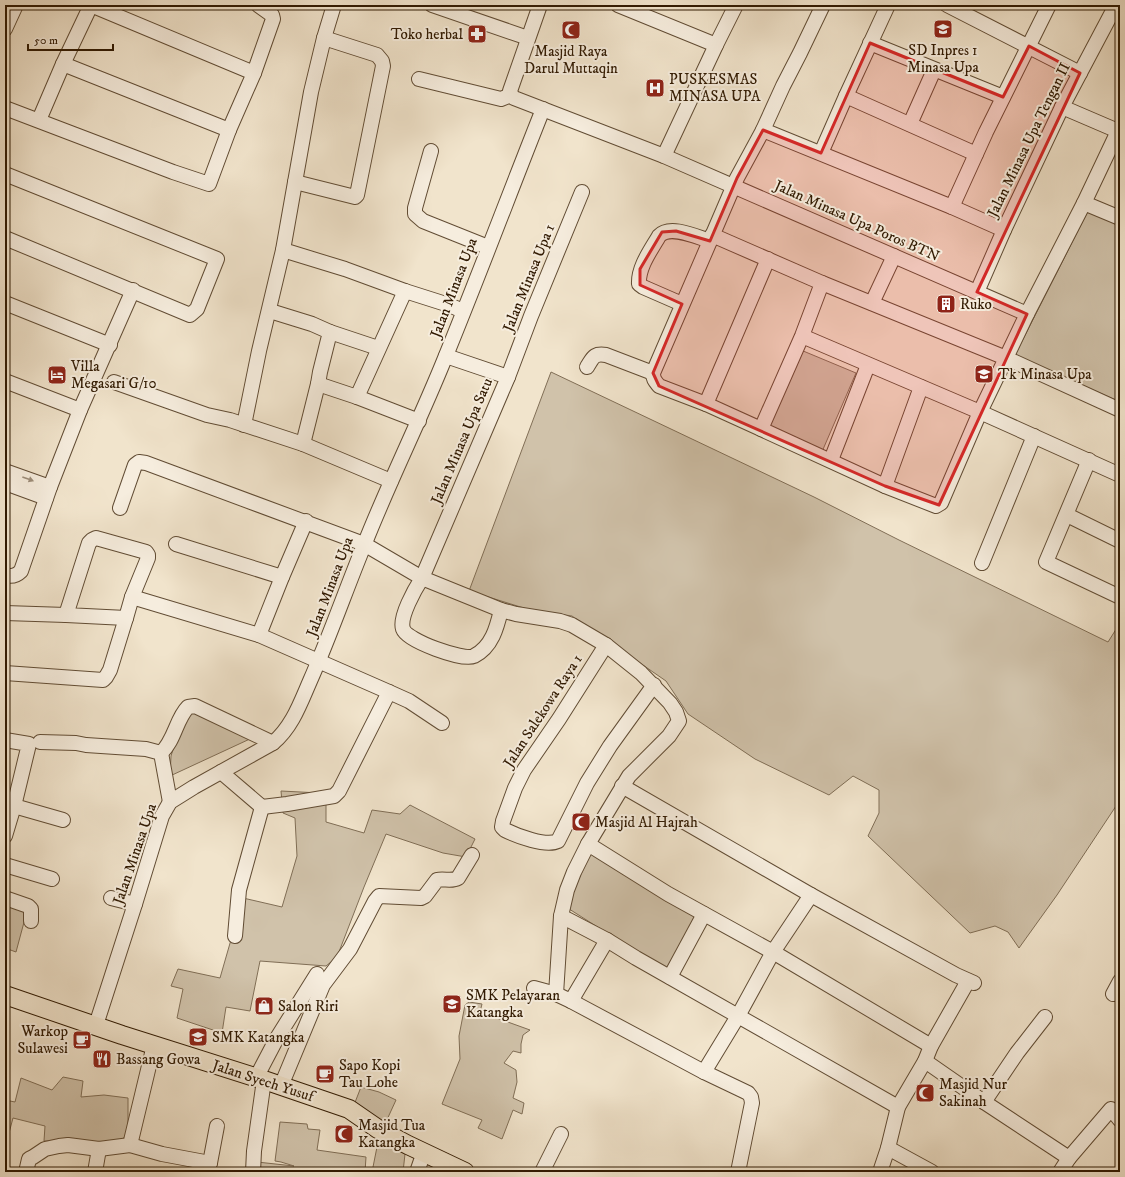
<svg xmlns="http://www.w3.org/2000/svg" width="1125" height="1177" font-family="'IM FELL DW Pica',serif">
<rect width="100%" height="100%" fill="#f1e4cc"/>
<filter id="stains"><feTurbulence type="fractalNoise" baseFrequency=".005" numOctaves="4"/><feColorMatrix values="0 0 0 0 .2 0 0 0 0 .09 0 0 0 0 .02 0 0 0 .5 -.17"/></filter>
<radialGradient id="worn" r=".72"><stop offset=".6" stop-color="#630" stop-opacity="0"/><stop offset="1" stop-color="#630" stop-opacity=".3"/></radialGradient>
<g fill="#d0c2aa" stroke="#806e56">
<path d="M1088,211L1120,224V402L1015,355Z"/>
<path d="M796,348L856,373L821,454L761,429Z"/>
<path d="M551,372L814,497L899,540L1108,642L1120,623V800L1057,895L1019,948L1008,932L995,926L970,933L868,836L879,813V790L853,776L829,795L755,759L688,714L666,681L572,616L527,609L469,591Z"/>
<path d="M194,708L252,738L170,776L171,756L181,723Z"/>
<path d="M281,791L320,793L326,804V822L364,833L372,810L400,814L410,805L475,839L466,857L443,853L386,834L364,887L337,957L326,966L260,961L250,1011L226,1007L222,1033L177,1018L183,989L171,986L178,969L220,978L243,898L282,907L297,856L295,818L283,813Z"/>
<path d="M592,850L698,919L670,973L566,907Z"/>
<path d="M5,901L27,911L16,952L5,948Z"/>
<path d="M469,1002L482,1004L480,1012L530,1030L523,1035L521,1044V1053L513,1051L504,1063L516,1070L517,1082L513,1098L524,1103L522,1114L513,1110L502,1139L478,1128L482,1120L442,1104L460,1059L459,1036L465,1005Z"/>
<path d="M63,1077L83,1081L81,1097L104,1095L128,1098V1133L119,1143L44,1141L45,1126L13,1118L9,1133L5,1131V1100L15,1102L21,1078L52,1090Z"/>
<path d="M361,1087L379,1092L396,1100L385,1124L354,1105Z"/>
<path d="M280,1122L307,1124L308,1129L320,1130L317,1150L366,1157L365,1172H257V1162L294,1166L281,1162L275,1161Z"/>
<path d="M378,1142L405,1154L403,1172H372Z"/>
</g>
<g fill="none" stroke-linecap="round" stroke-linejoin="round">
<defs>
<g id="minor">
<path d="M91,5L254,73"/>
<path d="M334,5L324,38L311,92L283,250L345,269L405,291L449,305L463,311"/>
<path d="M432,5L528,38"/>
<path d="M618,5L716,45"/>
<path d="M947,5L1080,73"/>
<path d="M5,29L16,5"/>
<path d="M870,43L1003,97"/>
<path d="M63,64L91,5"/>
<path d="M419,79L501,99L511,95"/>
<path d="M511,95L514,98L664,156L1027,314"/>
<path d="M511,95L510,91L540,5"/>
<path d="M846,96L976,154"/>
<path d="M1062,107L1118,131"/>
<path d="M5,108L173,172L209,184L229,130"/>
<path d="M39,120L63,64L229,130L254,73L273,19L272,15L258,5"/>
<path d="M910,124L934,70"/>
<path d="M1120,127L1084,203L1027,314L1006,358L1120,410"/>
<path d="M763,130L952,207L1004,230"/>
<path d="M431,151L415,208V214L423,221L488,247"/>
<path d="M821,153L846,96L888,5"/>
<path d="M664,156L716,45L736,5"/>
<path d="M5,174L217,259L197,309L190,315L5,238"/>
<path d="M295,182L355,197L357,195L383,66L382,61L377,55L324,38"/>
<path d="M1084,203L1120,218"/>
<path d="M952,207L986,132L1049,5"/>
<path d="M712,235L822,283L802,336L761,429L885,486L936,506L941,503L980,412L802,336"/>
<path d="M710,241L737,178L763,130L783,86L800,53L823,5"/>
<path d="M822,283L1006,358L980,412L1120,475"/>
<path d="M405,291L357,397L419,421"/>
<path d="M977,292L1004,230L1062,107L1116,5"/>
<path d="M5,303L110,345"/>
<path d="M872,303L894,256"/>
<path d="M682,304L643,287L639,284C638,267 651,250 659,236C670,224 697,237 710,241L653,373C653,379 655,381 659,386L706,404"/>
<path d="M270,311L312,324L330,332L320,372L318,384L303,444"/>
<path d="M330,332L378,348"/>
<path d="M446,356L508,377L422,578C415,589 399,617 403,629C407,641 463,661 474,656C492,647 497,627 501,610"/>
<path d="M587,367C593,358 593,353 606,355L653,373"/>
<path d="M508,377L531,316L582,192"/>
<path d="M5,381L80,410"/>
<path d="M114,382L207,415L230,420L303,444L391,481"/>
<path d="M318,384L357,397"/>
<path d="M244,425L259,351L283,250"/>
<path d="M761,429L706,404L768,259"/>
<path d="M831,460L868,365"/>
<path d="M1089,460L1046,562L1120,597"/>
<path d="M5,471L50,487"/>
<path d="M5,483L46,498"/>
<path d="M885,486L921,387"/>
<path d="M120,508L135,465L139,462L146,463L364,544L422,578L501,610L516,614L560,621L572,625L606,645L641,673L670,703L676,712L679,721L669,736L629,776L588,844"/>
<path d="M1067,515L1120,541"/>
<path d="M306,521L282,577L259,635L389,692L409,701L442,723"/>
<path d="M96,538L146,552L148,555V558L132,597L126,618L66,615L89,543L92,540Z"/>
<path d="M176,544L282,577"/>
<path d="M982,563L1034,436"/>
<path d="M5,575C12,577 16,576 21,571L50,487L80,410L133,290"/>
<path d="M132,597L259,635"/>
<path d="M5,613L66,615"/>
<path d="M606,645L559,719L524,770L515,788L503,821L502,827L505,830C517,836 546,847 558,841L587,783L610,746L654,685"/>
<path d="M5,673L103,680L106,677L110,670L126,618"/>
<path d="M5,740L29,744L14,806L5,836"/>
<path d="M40,742L76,743L86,745L146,749L161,753L170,802"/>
<path d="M161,753C175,740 176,719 188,707L195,706L273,743"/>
<path d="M221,772L262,807L239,890L235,936"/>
<path d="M622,786L811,895L956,975L974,983"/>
<path d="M14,806L63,820"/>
<path d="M262,807L287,804L334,796L339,791L389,692"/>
<path d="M5,865L52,879"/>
<path d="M5,898L28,906L31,909V921"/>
<path d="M111,898L135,904"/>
<path d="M670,977L704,914"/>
<path d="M534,988L556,994L571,1001L704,1072L738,1016L773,952L811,895"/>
<path d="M556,994L561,916"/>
<path d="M1113,994L1120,981"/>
<path d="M571,1001L607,940"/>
<path d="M96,1025L135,904L162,816L170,802L194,787L273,743C292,727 300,704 310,681C330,636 346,589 365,543C390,480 420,420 445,358C479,275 510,192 543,109"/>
<path d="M925,1061L984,1102L1069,1158L1060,1172"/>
<path d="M704,1072L748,1093L751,1097L752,1103L738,1172"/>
<path d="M256,1078L277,1038L317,974"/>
<path d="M281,1086L323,985L350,949L375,901L379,896L421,898L425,896L437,880C444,878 451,882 458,878L472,855"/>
<path d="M984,1102L1017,1053L1045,1017"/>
<path d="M898,1107L636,958L607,940L561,916L567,890L574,872L588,844L668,894L773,952L931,1046"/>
<path d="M130,1145L162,1154L210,1163L207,1172"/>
<path d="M888,1148L932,1172"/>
<path d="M1069,1158L1111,1109L1120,1120"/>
<path d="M210,1163L217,1126"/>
<path d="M26,1172L29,1159L33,1157L45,1149L59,1146L68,1145L99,1149L130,1145L154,1045"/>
<path d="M95,1172L99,1149"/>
<path d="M253,1172L254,1151L264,1080"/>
<path d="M417,1172L424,1152"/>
<path d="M542,1172L561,1134"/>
<path d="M880,1172L888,1148L898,1107L925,1061L931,1046L968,981"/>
</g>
<path id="major" d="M5,995L122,1035L264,1080L349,1109L378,1129L408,1145L465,1172"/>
</defs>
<use href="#minor" stroke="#614c34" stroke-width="16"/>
<use href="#major" stroke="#311a02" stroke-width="20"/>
<use href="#minor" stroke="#f6edde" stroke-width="14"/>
<use href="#major" stroke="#f1e4cc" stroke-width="18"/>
</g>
<defs><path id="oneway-solid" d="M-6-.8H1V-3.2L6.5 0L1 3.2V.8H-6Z"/></defs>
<use fill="#9d8e7b" href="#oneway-solid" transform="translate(28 479) rotate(20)"/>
<path fill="#d62828" fill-opacity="0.2" stroke="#d62828" stroke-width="3" stroke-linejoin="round" d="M870,43L1003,97L1029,46L1080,73L977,292L1027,314L939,505L885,486L659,386L653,373L682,304L640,285V269L662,232L676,231L710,241L737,178L763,130L821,153Z"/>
<defs>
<symbol id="school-square" viewBox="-11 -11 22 22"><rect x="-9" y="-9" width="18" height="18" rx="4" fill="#8f2418" stroke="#f6edde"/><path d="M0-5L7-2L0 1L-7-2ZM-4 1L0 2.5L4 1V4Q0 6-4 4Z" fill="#fff"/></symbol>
<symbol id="mosque-square" viewBox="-11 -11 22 22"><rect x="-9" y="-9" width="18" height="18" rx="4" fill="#8f2418" stroke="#f6edde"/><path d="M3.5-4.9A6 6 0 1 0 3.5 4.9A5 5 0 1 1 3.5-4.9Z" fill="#fff"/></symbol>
<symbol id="pharmacy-square" viewBox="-11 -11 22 22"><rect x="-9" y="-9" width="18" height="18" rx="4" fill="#8f2418" stroke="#f6edde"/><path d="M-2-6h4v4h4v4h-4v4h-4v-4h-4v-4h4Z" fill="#fff"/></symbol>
<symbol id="hospital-square" viewBox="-11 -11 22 22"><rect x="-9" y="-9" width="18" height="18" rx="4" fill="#8f2418" stroke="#f6edde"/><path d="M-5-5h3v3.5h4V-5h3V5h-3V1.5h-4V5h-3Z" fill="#fff"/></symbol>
<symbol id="building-square" viewBox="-11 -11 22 22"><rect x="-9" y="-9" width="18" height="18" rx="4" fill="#8f2418" stroke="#f6edde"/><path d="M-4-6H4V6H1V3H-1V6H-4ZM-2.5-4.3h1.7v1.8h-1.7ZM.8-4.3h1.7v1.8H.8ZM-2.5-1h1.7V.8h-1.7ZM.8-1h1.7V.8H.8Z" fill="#fff"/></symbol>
<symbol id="hotel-square" viewBox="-11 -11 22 22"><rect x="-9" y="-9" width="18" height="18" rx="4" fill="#8f2418" stroke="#f6edde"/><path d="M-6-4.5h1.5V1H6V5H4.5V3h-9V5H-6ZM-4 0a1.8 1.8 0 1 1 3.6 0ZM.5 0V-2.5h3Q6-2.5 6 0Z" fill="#fff"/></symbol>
<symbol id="shop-square" viewBox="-11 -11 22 22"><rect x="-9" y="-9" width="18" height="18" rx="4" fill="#8f2418" stroke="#f6edde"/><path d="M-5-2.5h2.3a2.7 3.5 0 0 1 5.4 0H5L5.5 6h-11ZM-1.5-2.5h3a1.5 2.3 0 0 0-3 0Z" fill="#fff"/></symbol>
<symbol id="cafe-square" viewBox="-11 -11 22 22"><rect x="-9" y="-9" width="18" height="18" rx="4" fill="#8f2418" stroke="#f6edde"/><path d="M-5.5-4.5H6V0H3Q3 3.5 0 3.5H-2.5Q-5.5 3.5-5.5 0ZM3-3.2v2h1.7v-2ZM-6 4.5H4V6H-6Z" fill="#fff"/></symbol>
<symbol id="restaurant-square" viewBox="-11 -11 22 22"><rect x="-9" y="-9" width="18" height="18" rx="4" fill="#8f2418" stroke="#f6edde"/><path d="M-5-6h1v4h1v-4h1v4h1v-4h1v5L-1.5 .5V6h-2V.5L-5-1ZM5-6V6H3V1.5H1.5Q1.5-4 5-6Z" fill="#fff"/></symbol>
</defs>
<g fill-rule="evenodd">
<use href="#school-square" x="932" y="18" width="22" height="22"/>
<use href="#mosque-square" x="560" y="19" width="22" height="22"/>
<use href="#pharmacy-square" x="466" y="23" width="22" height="22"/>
<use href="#hospital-square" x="644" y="77" width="22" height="22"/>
<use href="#building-square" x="935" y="293" width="22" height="22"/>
<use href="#school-square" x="973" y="363" width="22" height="22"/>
<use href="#hotel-square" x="46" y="364" width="22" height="22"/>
<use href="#mosque-square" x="570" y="811" width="22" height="22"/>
<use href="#school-square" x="441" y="993" width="22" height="22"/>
<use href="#shop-square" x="253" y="995" width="22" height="22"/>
<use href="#school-square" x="187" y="1026" width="22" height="22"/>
<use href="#cafe-square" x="71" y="1029" width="22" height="22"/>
<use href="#restaurant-square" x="91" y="1048" width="22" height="22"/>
<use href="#cafe-square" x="314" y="1063" width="22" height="22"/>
<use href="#mosque-square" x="914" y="1082" width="22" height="22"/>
<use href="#mosque-square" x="333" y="1123" width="22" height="22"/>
</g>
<g text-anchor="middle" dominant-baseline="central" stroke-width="4" stroke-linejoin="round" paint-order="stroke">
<g font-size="15" fill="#311a02" stroke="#f6edde" text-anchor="start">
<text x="463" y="34" text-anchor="end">Toko herbal</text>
<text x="943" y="50" text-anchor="middle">SD Inpres 1<tspan x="943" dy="17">Minasa Upa</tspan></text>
<text x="571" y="51" text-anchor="middle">Masjid Raya<tspan x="571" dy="17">Darul Muttaqin</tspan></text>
<text x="669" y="79">PUSKESMAS<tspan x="669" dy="17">MINASA UPA</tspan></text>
<text x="960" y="304">Ruko</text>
<text x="71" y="366">Villa<tspan x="71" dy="17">Megasari G/10</tspan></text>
<text x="998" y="374">Tk Minasa Upa</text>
<text x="595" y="822">Masjid Al Hajrah</text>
<text x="466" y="995">SMK Pelayaran<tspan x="466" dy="17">Katangka</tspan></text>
<text x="278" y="1006">Salon Riri</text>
<text x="68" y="1031" text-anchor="end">Warkop<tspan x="68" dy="17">Sulawesi</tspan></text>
<text x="212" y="1037">SMK Katangka</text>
<text x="116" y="1059">Bassang Gowa</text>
<text x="339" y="1065">Sapo Kopi<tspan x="339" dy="17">Tau Lohe</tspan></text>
<text x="939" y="1084">Masjid Nur<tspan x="939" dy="17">Sakinah</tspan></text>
<text x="358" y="1125">Masjid Tua<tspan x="358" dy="17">Katangka</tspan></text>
</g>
<g font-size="15" fill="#311a02" stroke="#f6edde">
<text transform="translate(1029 140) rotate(-64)">Jalan Minasa Upa Tengan II</text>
<text transform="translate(857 221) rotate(24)">Jalan Minasa Upa Poros BTN</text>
<text transform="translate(529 278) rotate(-68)">Jalan Minasa Upa 1</text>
<text transform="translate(454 288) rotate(-69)">Jalan Minasa Upa</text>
<text transform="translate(462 441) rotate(-67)">Jalan Minasa Upa Satu</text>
<text transform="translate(330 587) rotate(-69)">Jalan Minasa Upa</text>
<text transform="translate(543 711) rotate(-57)">Jalan Salekowa Raya 1</text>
<text transform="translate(135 854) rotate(-71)">Jalan Minasa Upa</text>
<text transform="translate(263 1081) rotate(18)">Jalan Syech Yusuf</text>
</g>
</g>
<rect width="1125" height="1177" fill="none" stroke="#f1e4cc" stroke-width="20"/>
<rect x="6" y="6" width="1113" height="1165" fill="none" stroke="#311a02" stroke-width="2"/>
<rect x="10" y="10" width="1105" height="1157" fill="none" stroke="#311a02"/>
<path d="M28 44v6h85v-6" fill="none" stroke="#311a02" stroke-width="2"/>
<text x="34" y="44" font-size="12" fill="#311a02" stroke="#f6edde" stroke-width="3" paint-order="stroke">50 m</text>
<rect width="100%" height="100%" filter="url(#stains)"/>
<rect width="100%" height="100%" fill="url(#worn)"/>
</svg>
